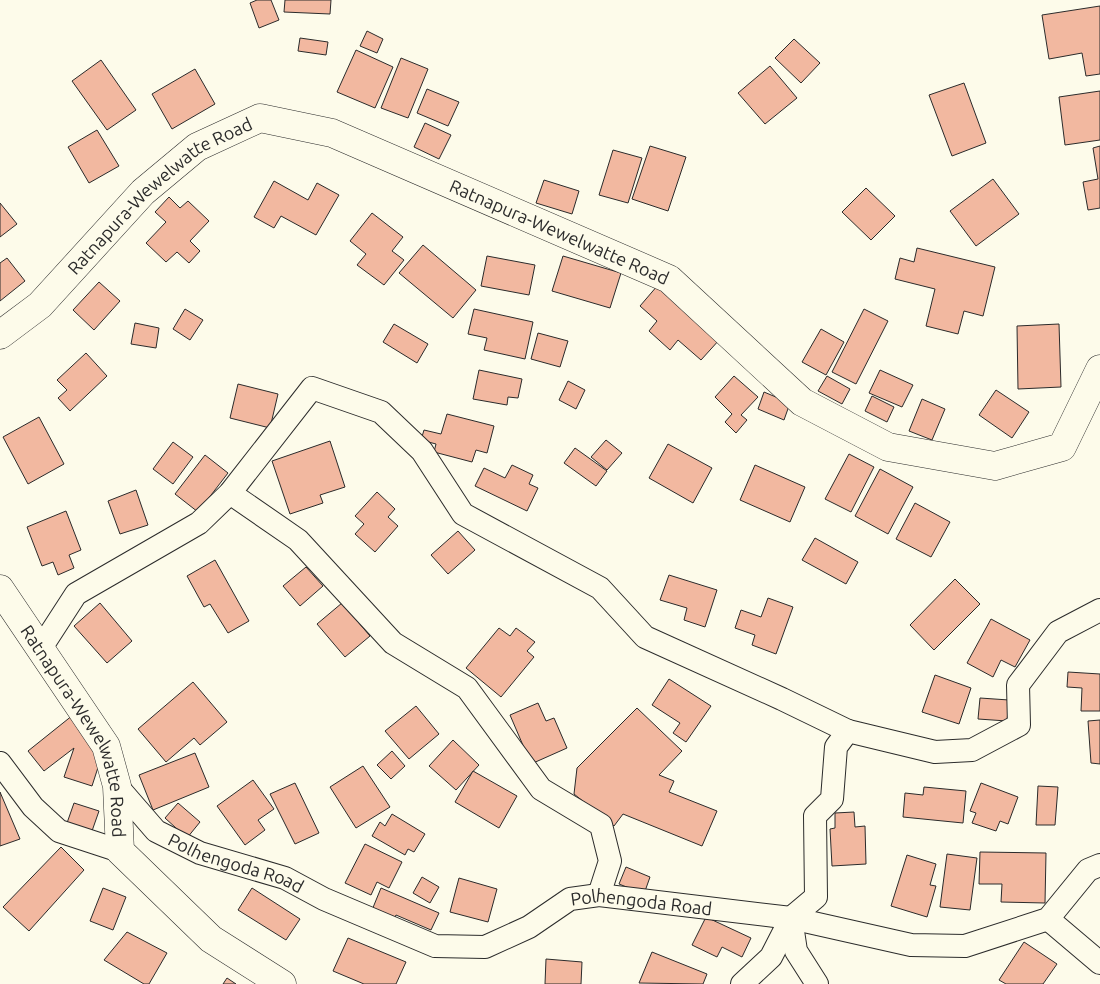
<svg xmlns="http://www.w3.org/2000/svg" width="1100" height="984" font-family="Ubuntu,sans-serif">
<rect width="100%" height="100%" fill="#fdfbea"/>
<g fill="#f2b8a0" stroke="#2b2b2b">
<path d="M257,0H271L279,20L259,28L250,3Z"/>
<path d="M285,0H331L330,14L284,12Z"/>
<path d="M1100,6V74L1086,76L1082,53L1049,59L1042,15Z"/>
<path d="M367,31L383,39L377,53L360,46Z"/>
<path d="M300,38L328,42L326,55L298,51Z"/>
<path d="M794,39L820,63L801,83L775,58Z"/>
<path d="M356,50L393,67L375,108L337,92Z"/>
<path d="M401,58L428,69L408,118L381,108Z"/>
<path d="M101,60L136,110L107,130L72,81Z"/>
<path d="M770,66L797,98L765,124L738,93Z"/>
<path d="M195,69L215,104L172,129L152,94Z"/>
<path d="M964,83L986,143L952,156L929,95Z"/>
<path d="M427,89L459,102L448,126L417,113Z"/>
<path d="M1100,91V140L1065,145L1059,97Z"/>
<path d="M425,123L451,135L439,159L414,147Z"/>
<path d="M97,130L119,166L89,183L68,147Z"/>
<path d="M650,146L686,157L668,211L632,199Z"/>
<path d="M1100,146V208L1088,210L1083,182L1098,179L1093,148Z"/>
<path d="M613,150L642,158L628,203L599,195Z"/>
<path d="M993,179L1019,214L976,246L950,211Z"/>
<path d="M544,180L579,191L572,214L536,203Z"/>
<path d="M274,181L308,200L317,183L339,195L316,235L281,216L274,228L254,217Z"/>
<path d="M866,188L895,216L871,240L842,212Z"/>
<path d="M169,197L180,208L188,201L209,221L190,241L200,251L189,263L177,252L166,262L146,243L166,222L155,212Z"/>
<path d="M0,203L17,224L0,237Z"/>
<path d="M372,213L403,237L392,251L404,260L384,285L357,265L366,254L350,241Z"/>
<path d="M423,245L476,290L453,318L399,273Z"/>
<path d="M917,248L995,267L983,316L964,311L958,334L926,326L935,289L895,279L900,258L914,262Z"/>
<path d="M487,256L535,265L529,295L481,286Z"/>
<path d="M563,256L621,273L610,308L552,291Z"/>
<path d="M7,258L25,281L0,301V263Z"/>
<path d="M99,282L120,301L94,330L73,310Z"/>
<path d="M658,285L720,339L701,360L678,340L670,350L649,331L657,321L640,306Z"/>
<path d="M185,309L203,320L190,340L173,329Z"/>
<path d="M474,309L533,322L525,359L484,350L487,338L468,334Z"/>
<path d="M864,309L888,321L856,384L832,372Z"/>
<path d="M135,323L159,328L156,348L131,344Z"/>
<path d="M394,324L428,344L417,363L383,342Z"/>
<path d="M1059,324L1061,387L1018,389L1017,326Z"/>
<path d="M821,329L844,342L826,375L802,362Z"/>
<path d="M538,333L568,341L560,367L531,359Z"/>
<path d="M86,353L107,376L70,411L58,398L67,390L57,380Z"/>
<path d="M479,370L522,379L518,398L508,397L507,405L473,399Z"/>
<path d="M880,370L913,385L902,407L869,393Z"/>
<path d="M734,376L758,397L741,415L747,420L736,433L725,422L732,414L715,397Z"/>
<path d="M827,376L850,389L842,404L818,391Z"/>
<path d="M568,381L585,390L576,409L559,400Z"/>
<path d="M238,384L278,394L270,428L230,418Z"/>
<path d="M996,390L1029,412L1012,438L979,415Z"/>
<path d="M764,392L790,403L784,420L758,409Z"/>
<path d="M872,396L894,407L887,422L865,411Z"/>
<path d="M922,399L945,409L932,440L909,431Z"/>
<path d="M447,414L494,426L487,453L476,450L472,462L434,452L436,444L421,440L424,430L441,434Z"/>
<path d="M39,417L64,464L28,484L3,437Z"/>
<path d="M606,440L622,453L607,470L591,457Z"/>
<path d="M330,441L345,487L320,495L323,503L290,514L272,461Z"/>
<path d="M173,442L193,457L173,484L153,469Z"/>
<path d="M668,444L712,468L693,503L649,478Z"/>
<path d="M575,448L607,471L596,486L564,463Z"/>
<path d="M849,454L874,467L851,512L825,499Z"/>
<path d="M205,455L228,473L198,512L175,494Z"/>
<path d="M512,465L533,475L529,484L538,488L527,511L475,486L484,468L505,478Z"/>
<path d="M755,465L805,487L790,522L740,500Z"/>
<path d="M880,469L913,487L888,534L855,516Z"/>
<path d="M136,490L148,525L120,534L108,501Z"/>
<path d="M377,492L395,509L388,517L398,526L375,552L355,534L364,524L355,516Z"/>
<path d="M915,503L950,522L931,557L896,539Z"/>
<path d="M66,511L81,550L69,555L74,568L58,575L53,562L42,566L27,527Z"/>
<path d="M458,531L475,550L448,574L431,555Z"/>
<path d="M815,538L858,562L846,584L802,560Z"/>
<path d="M215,560L249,621L228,633L210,604L204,607L187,576Z"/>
<path d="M306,567L323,586L300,606L283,586Z"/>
<path d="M669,575L717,590L705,627L684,620L687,608L660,600Z"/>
<path d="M955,579L980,604L934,650L910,625Z"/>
<path d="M768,598L793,607L776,654L752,645L755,635L735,628L741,610L761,617Z"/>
<path d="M100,603L132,641L107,663L74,626Z"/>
<path d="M342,603L370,636L345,657L317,624Z"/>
<path d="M991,619L1030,640L1015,667L1001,660L993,677L967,663Z"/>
<path d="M499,628L510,636L516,628L535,642L527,651L534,657L501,697L466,668Z"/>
<path d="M1068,672L1100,674V711H1081L1082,688L1067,687Z"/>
<path d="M935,675L971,688L959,724L922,712Z"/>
<path d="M669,679L711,706L686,742L673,733L680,723L652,705Z"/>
<path d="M193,682L227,722L200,745L194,738L166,762L138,729Z"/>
<path d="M980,698L1009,700L1007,721L978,719Z"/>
<path d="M538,703L546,721L554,718L567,748L531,764L510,715Z"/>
<path d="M416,706L439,734L409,759L385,731Z"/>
<path d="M637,708L682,751L659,775L674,781L669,792L717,811L702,846L623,814L614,826L574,794L577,768Z"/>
<path d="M73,715L103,752L92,786L64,777L74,748L44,771L28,751Z"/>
<path d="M1100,720V764L1091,763L1088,721Z"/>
<path d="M453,740L479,765L456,790L429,766Z"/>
<path d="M392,751L405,766L391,779L377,765Z"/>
<path d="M195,753L209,787L153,810L139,775Z"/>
<path d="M363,766L390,807L356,828L330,787Z"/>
<path d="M473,771L517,796L499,828L455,802Z"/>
<path d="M253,780L274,809L258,820L265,830L245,845L217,806Z"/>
<path d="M295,783L319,833L295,844L270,794Z"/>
<path d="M981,783L1018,797L1008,824L1000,821L996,831L972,823L976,813L970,811Z"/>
<path d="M1038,786L1058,787L1055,825H1036Z"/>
<path d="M924,787L966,791L963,823L903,817L905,793L923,795Z"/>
<path d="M0,792L20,839L0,846Z"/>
<path d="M74,803L99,811L92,831L67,823Z"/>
<path d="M178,803L200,822L187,838L165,818Z"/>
<path d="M854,812L855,827L865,826L866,864L832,866L830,829L835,828V813Z"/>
<path d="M392,814L425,834L414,852L408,849L405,855L372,836L380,822L385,826Z"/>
<path d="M365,844L402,862L389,888L377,882L371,895L345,883Z"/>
<path d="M61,847L84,870L29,931L3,907Z"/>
<path d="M980,852L1046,853L1045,903L1001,902L1002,884H979Z"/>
<path d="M947,854L977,858L970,910L940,907Z"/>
<path d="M907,855L936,864L930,885L936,886L927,917L891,906Z"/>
<path d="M626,867L650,877L644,894L619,884Z"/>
<path d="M422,877L439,887L430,903L413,893Z"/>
<path d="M459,878L497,889L488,922L450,912Z"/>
<path d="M103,888L126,897L113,930L90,921Z"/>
<path d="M252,888L300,919L286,940L238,910Z"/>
<path d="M381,888L439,913L431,930L396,915L394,919L372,910Z"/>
<path d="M706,917L751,938L742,957L722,947L717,957L692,945Z"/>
<path d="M127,932L167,953L149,984H144L104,960Z"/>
<path d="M348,938L406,962L396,984H364L333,971Z"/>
<path d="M1024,942L1057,964L1043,984H1006L999,980Z"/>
<path d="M652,952L707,974L703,984L639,983Z"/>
<path d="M546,959L582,962L581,984H545Z"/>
<path d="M227,978L236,984H223Z"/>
</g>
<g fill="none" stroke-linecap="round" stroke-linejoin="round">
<defs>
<g id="minor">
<path d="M230,493L298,540L393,643L467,688L541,789L601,825L610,861L599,895"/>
<path d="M41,648L76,594L199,523L230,493L312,388L381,412L422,451L463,514L600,588L645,637L782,699L848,731"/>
<path d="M0,763L33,807L59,831L120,851"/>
<path id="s1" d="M117,786L156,831L200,853L285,878L324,899L435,946L485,947L529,927L570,899L599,895L791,918L911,945L965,946L1048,919L1088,870L1100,865"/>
<path d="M791,918L796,951L817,984"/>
<path d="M1048,919L1100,963"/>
<path d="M742,984L771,957L791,918L816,897L815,816L832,799L836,747L848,731L935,752L972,750L1019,725L1018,685L1058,632L1100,610"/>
</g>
<g id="primary">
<path id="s2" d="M0,335L40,305L143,192L197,147L260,118L332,133L669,279L802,402L888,447L995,466L1062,447L1100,369"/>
<path id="s3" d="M0,589L106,746L117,786L120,851L211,939L282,984"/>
</g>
</defs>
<use href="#minor" stroke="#2b2b2b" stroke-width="24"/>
<use href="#primary" stroke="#2b2b2b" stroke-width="29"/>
<use href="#minor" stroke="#fdfbea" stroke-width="22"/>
<use href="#primary" stroke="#fdfbea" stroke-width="28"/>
</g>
<g text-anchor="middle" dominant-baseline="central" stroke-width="4" stroke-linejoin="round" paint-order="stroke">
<g font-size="18" fill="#2b2b2b" stroke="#fdfbea">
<text stroke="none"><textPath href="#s2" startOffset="214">Ratnapura-Wewelwatte Road</textPath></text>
<text stroke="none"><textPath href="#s2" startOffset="664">Ratnapura-Wewelwatte Road</textPath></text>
<text stroke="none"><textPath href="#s3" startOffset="164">Ratnapura-Wewelwatte Road</textPath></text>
<text stroke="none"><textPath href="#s1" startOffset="146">Polhengoda Road</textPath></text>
<text stroke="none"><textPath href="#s1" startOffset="582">Polhengoda Road</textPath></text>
</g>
</g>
</svg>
